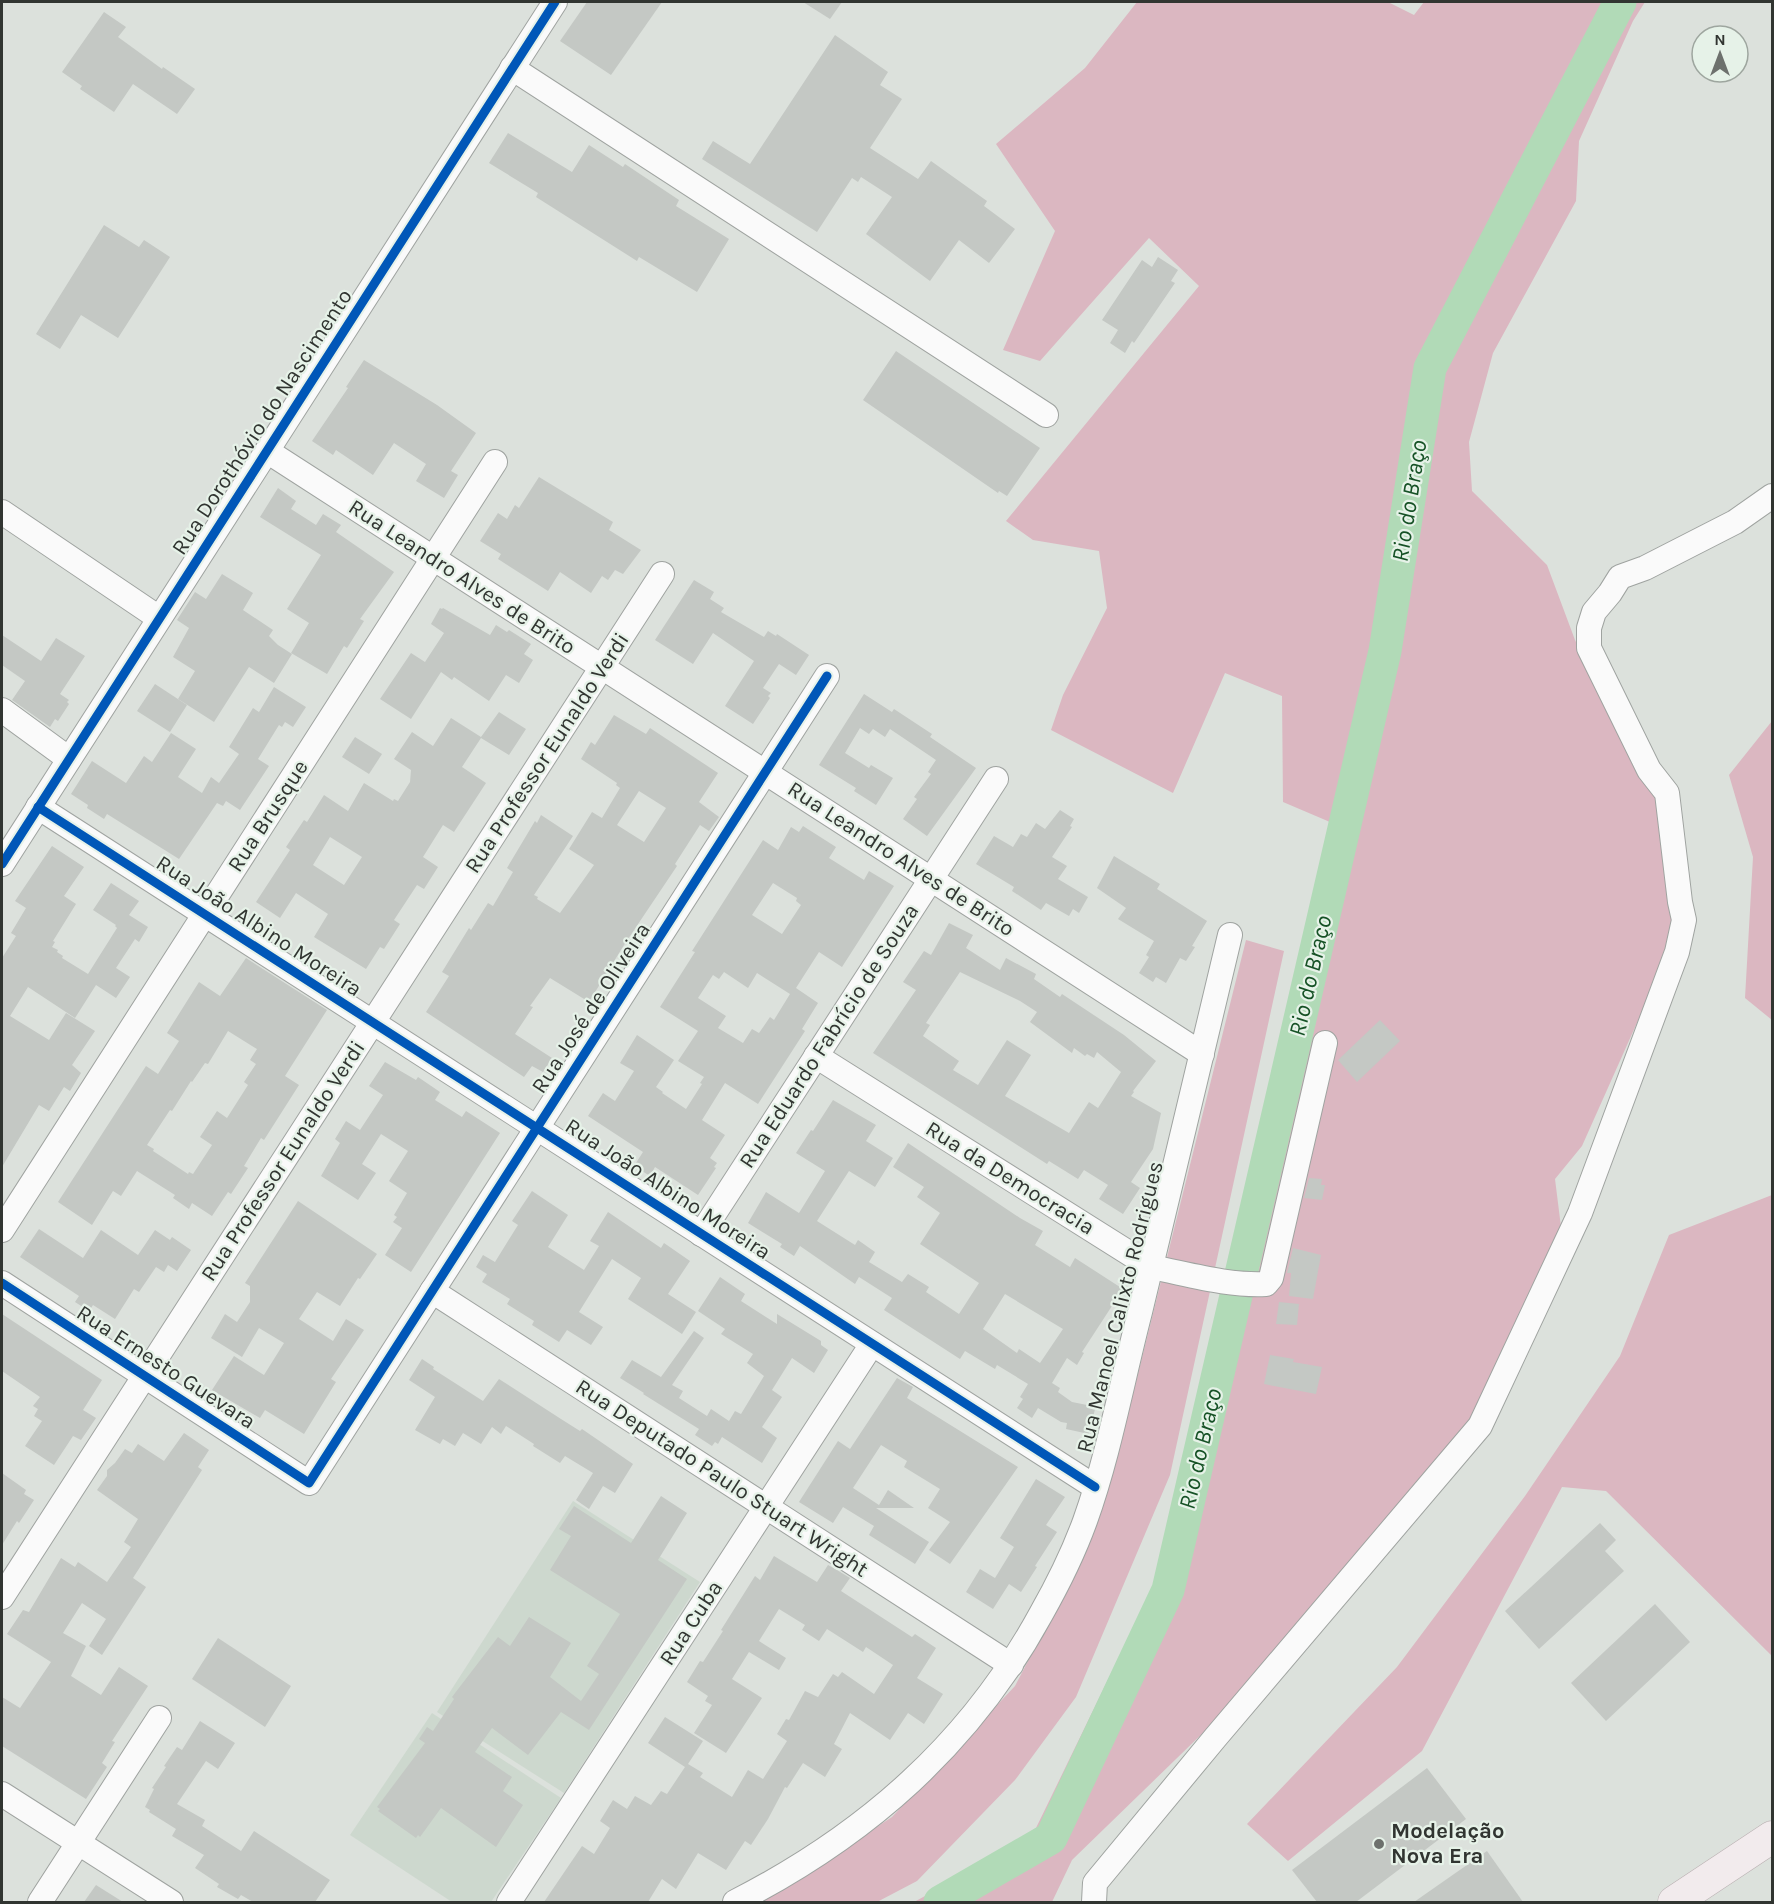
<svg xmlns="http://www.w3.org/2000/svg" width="1774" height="1904" font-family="Karla,sans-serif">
<rect width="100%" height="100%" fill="#dce1dc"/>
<g fill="#cdd8ce">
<path d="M573,1501L700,1582L564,1793L437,1712Z"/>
<path d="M432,1713L561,1798L491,1902H452L350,1835Z"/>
</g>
<g fill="#dbb7c1">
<path d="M1137,2H1388L1414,15L1424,2H1645L1633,21L1579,141L1576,201L1493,353L1469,442L1472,491L1547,565L1575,640L1609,713L1667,816L1677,933L1582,1146L1555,1179L1562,1235L1469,1422L1277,1661L1072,1860L1052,1902H914L982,1865L1036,1828L1154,1585L1207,1379L1295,991L1337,825L1283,802L1282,696L1225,673L1173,793L1051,730L1063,695L1107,608L1099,551L1033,540L1006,521L1199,286L1149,238L1040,361L1003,350L1055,231L996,144L1085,68Z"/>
<path d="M1772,721V1020L1745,998L1753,857L1729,775Z"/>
<path d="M1246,940L1284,951L1170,1475L1076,1697L1015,1780L917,1881L877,1902H752L793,1882L892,1817L1015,1686L1087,1549L1131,1402Z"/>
<path d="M1772,1195V1656L1606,1491L1562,1487L1422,1751L1288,1861L1247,1824L1397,1667L1525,1496L1620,1356L1669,1235Z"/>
</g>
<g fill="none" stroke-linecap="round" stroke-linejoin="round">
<path stroke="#b1dab7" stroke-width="33" d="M940,1902L1051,1838L1168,1590L1385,651L1430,368L1620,2"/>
</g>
<g fill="#c4c8c4" fill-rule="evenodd">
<path d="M587,2H662L611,75L560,41Z"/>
<path d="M803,2H842L830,19Z"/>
<path d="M104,12L126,27L118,37L162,69L163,67L195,89L177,114L133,84L114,112L80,89L82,86L62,72Z"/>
<path d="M835,35L888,72L880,85L902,99L870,148L918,179L931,161L987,201L984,206L1015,229L989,263L959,240L930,281L866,234L892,197L861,177L858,182L852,178L817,232L702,159L713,141L750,164Z"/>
<path d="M508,133L572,172L589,145L623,167L625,164L679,200L676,206L729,239L697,292L639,257L637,261L536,197L538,193L489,163Z"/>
<path d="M104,225L139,247L144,240L170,257L118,338L81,315L60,349L36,334Z"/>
<path d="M1158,257L1178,270L1171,281L1175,283L1134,343L1132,341L1125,353L1110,343L1118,330L1102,320L1142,260L1152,267Z"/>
<path d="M896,351L1040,448L1007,496L999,491L998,493L863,400Z"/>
<path d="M364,360L437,405L476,433L451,471L458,475L444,498L416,481L426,464L394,443L373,475L336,450L333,455L312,441L348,388L346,387Z"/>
<path d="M539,477L613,522L609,530L641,550L623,574L615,570L608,580L602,576L591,593L560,572L548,591L498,559L501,554L480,541L498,513L507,519L515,505L519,508Z"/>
<path d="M278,488L296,501L291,509L316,525L323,514L341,525L336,532L394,572L360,619L364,621L347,648L344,646L327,674L291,653L309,623L287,609L321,555L260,517Z"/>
<path d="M222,574L253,593L243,610L273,630L269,636L278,645L292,654L274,683L249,667L214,722L178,699L195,671L173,657L189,628L177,620L195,592L206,599Z"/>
<path d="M694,580L714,592L710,599L724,608L721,612L764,637L768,631L776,636L777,634L809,655L796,675L779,664L763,688L771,693L768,696L770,698L753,724L725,706L754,661L713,633L693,664L655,640Z"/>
<path d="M440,608L442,609L443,608L490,635L496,625L507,632L509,630L531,644L524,654L533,660L519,683L506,675L489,701L454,677L452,680L441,672L411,719L380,699L411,653L425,662L444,633L431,624Z"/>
<path d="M2,635L41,661L56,638L85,656L60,694L69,700L67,702L69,704L58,721L55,719L50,727L12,700L25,681L2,665Z"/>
<path d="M155,684L187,705L170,732L137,711Z"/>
<path d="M274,687L306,707L293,727L285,722L282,727L279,725L258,759L269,766L240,810L226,801L223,806L217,803L179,859L107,814L104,819L87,808L88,805L71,794L92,761L126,783L144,756L152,762L171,733L196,749L178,777L202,793L211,777L219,783L239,754L229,747L253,708L259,712Z"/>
<path d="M864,694L892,712L894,709L932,734L930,737L976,768L927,836L903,819L917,799L914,797L931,774L928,772L936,760L890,729L885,737L873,729L869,734L860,728L845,753L869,768L871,765L893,778L876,805L854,791L856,788L819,765Z"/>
<path d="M499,712L526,729L509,755L481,738L462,767L486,783L454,832L443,825L423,857L438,867L424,889L417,885L394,920L400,924L384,949L380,947L366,969L314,937L328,914L296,893L280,918L256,902L290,850L286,847L304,820L307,822L324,795L348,811L364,783L393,801L394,799L398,801L410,782L411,770L394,759L412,732L433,746L451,718L481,737ZM330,837L362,857L344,885L313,865Z"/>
<path d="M614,715L646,734L650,728L718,773L699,802L719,817L709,831L700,825L675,864L677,866L624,945L589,1002L550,978L530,1006L533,1007L515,1034L552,1058L543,1072L532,1066L524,1077L426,1012L449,976L442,972L469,928L471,930L488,903L493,906L513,872L507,868L535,821L537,823L541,815L573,836L534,895L538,897L537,899L560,913L594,865L569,849L592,812L602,818L620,788L616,785L617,783L581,759L591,742L595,745ZM639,791L666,808L644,842L617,825Z"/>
<path d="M355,737L382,754L369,774L342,757Z"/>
<path d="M1060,810L1074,819L1070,826L1072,827L1052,857L1067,866L1058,879L1088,897L1079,913L1073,909L1069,916L1046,903L1041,910L1012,891L1014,887L976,864L994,836L1013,847L1021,834L1027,837L1036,823L1045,829Z"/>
<path d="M803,826L836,847L829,858L864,880L869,871L894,886L842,967L819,952L796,988L818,1003L802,1029L805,1031L758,1104L725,1083L702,1120L725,1135L710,1158L717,1163L714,1167L716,1168L698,1195L655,1167L650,1176L634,1166L643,1152L588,1116L603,1093L615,1101L634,1071L620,1063L637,1035L674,1060L656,1087L663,1092L662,1093L686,1109L702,1084L700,1083L704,1077L678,1061L698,1031L660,1007L695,952L692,951L763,840L778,850L791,827L799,832ZM773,883L797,898L796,901L801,905L782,934L752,915ZM724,972L748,988L757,973L790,994L774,1020L770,1017L759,1033L752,1029L743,1043L718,1028L726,1016L698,998L713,975L719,979Z"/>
<path d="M52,846L84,867L64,896L76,904L53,941L55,942L52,947L58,950L57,952L63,956L62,958L88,974L117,928L115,926L116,925L93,910L111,883L139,901L129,915L148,927L139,942L135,939L116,968L130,977L116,998L96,985L75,1018L28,987L10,1016L49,1040L66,1013L95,1031L72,1065L81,1073L70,1091L64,1087L49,1111L39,1105L2,1167V958L16,936L11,933L26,908L15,901Z"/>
<path d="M1114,856L1160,884L1157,889L1207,921L1192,946L1195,947L1186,961L1180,958L1166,983L1156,977L1153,982L1139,973L1149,957L1146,955L1154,941L1118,919L1126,908L1097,888Z"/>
<path d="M949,923L973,935L966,948L1000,970L1006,958L1036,974L1034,979L1060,997L1062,994L1124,1035L1156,1061L1133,1091L1134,1092L1131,1096L1161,1113L1153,1149L1131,1182L1140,1188L1123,1214L1099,1199L1108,1185L1084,1170L1078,1179L1049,1161L1047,1164L873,1053L916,990L903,982L924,951L931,955ZM960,972L1020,1001L1037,1012L1030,1022L1072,1053L1074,1048L1085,1056L1087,1054L1094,1058L1097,1052L1121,1072L1098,1108L1089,1102L1069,1133L1005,1096L1031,1055L1007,1040L978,1085L953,1070L959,1061L923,1036L930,1025L926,1023Z"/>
<path d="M246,958L327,1010L285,1076L299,1085L264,1140L261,1138L244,1166L248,1168L231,1194L228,1192L212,1216L192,1203L189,1209L173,1198L175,1195L137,1171L121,1196L113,1191L92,1225L58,1202L146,1066L158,1074L179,1041L167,1033L199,982L220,996ZM228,1031L257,1049L250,1060L256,1064L244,1082L248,1085L227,1118L217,1111L200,1137L212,1145L193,1174L189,1172L188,1174L153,1151L154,1149L147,1145L170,1110L172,1111L191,1081L192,1082L205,1063L208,1064Z"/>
<path d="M1380,1020L1400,1041L1357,1082L1338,1060Z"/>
<path d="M385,1062L416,1080L418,1077L440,1092L435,1100L462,1117L466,1111L500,1133L411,1272L385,1255L402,1228L393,1222L397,1217L394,1215L407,1193L389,1181L408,1151L381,1134L362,1164L376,1173L358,1200L321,1176L340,1143L335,1139L346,1121L360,1130L383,1095L369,1086Z"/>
<path d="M833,1100L876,1125L866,1141L893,1158L875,1187L849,1171L817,1221L855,1245L858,1240L875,1252L869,1262L902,1282L908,1274L929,1287L926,1292L959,1314L979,1283L920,1244L940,1213L917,1197L924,1187L893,1167L908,1143L1020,1218L1043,1231L1035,1245L1070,1267L1075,1258L1123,1289L1082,1352L1084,1353L1077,1365L1067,1358L1052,1383L1060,1388L1058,1392L1072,1402L1087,1405L1095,1409L1089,1434L1066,1429L1067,1423L1061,1422L1038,1408L1032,1418L1017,1408L1023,1399L1020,1397L1028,1384L997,1365L995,1369L965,1351L960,1359L884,1310L892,1298L859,1277L855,1284L800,1246L794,1256L780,1247L782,1244L748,1223L766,1192L799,1213L825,1171L796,1153L811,1130L813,1131ZM1005,1294L1063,1329L1040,1363L1019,1349L1017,1353L983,1329Z"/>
<path d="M1309,1178L1322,1179L1321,1185H1325L1322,1200L1304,1198Z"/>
<path d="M532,1191L568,1215L548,1247L584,1270L599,1246L590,1241L608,1212L661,1248L664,1243L690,1261L668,1294L696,1312L682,1334L628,1299L641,1278L612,1259L579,1312L603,1327L591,1345L567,1330L559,1342L532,1325L534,1321L507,1304L510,1299L482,1282L487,1274L476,1267L483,1255L495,1262L518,1225L512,1221Z"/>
<path d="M298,1201L377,1254L360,1279L358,1278L340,1306L317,1292L299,1319L333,1341L346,1319L364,1330L331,1379L336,1382L304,1434L265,1410L260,1418L212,1390L234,1356L264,1375L284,1343L259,1328L242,1357L211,1338L225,1314L237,1322L250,1302V1286L245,1283Z"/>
<path d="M39,1229L83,1258L101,1230L138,1255L155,1230L170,1240L172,1237L191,1250L177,1271L168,1265L164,1272L156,1267L139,1292L134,1289L115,1319L93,1305L89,1311L75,1302L79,1296L20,1257Z"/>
<path d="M1293,1248L1321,1255L1313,1299L1289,1296L1291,1273H1287Z"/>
<path d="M720,1277L745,1294L741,1301L777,1324V1314L821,1341V1345L828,1350L814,1373L792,1358L772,1390L782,1397L762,1427L777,1438L762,1463L722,1437L718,1444L715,1442L712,1446L695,1435L699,1429L643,1394L644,1393L620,1378L632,1360L661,1377L694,1331L704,1338L672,1385L683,1391L679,1398L707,1416L711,1409L729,1421L735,1411L741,1414L764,1376L747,1363L753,1354L721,1334L725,1329L698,1311Z"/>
<path d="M1279,1302L1299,1304L1297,1325L1276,1324Z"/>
<path d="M2,1314L102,1380L83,1410L96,1418L81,1440L73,1436L54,1465L25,1446L42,1421L34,1416L38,1409L33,1406L40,1397L2,1371Z"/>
<path d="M1270,1355L1294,1359L1293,1362L1322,1367L1316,1394L1264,1384Z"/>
<path d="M422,1359L434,1367L433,1369L483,1401L499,1379L561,1419L580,1431L582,1429L633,1464L615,1493L603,1486L589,1509L576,1500L593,1473L565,1456L560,1463L533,1446L534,1444L506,1426L501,1434L492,1427L481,1444L463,1433L455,1446L443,1439L440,1444L415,1430L435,1397L409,1380Z"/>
<path d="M897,1378L913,1387L907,1398L1018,1467L950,1564L929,1550L950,1522L928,1508L940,1489L904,1467L907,1461L881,1445L853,1488L879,1505L888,1490L914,1508H876L929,1542L915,1564L869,1535L874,1526L843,1507L833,1523L799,1502L838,1441L850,1449Z"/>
<path d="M184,1433L209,1450L198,1467L202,1470L133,1578L146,1587L102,1655L89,1646L106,1619L82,1603L63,1633L86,1646L71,1676L101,1695L119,1667L148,1686L112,1741L115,1742L102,1763L107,1767L86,1799L2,1746V1697L20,1708L51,1662L7,1634L23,1610L29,1612L61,1558L75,1567L78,1562L107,1582L131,1547L124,1542L138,1519L97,1490L107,1476V1470L115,1463L125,1449L132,1453L138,1444L164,1461Z"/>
<path d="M2,1473L26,1490L24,1494L34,1500L19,1523L17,1521L2,1545Z"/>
<path d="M1036,1479L1065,1497L1046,1525L1057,1532L1035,1566L1037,1567L1021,1592L1009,1584L993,1609L966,1592L980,1569L995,1578L1014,1547L1000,1538Z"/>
<path d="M661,1496L687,1513L658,1560L687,1579L589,1730L561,1712L528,1755L492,1728L475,1752L512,1777L503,1791L523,1805L496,1847L441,1808L420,1837L418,1835L416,1838L378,1811L380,1809L377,1807L425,1743L419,1739L427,1727L433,1731L454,1699L452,1697L498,1637L510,1646L529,1617L571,1643L550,1677L581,1701L599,1674L587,1666L620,1614L550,1570L571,1536L559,1529L574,1506L631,1543Z"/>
<path d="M1600,1523L1616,1540L1605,1551L1624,1571L1539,1649L1505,1611Z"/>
<path d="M774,1556L817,1582L828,1565L837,1570L850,1578L841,1591L912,1637L915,1634L936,1648L917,1678L943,1694L924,1724L908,1713L890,1740L850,1713L834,1744L842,1749L825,1777L803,1763L787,1788L785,1787L768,1819L751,1845L745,1841L726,1870L698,1853L676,1889L662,1879L648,1902H544L582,1846L594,1854L610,1828L600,1821L613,1800L627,1809L635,1796L651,1805L661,1791L667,1794L685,1767L648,1743L665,1717L703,1741L688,1764L703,1773L700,1777L732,1797L748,1770L763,1779L787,1741L777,1734L786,1719L789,1720L805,1691L818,1697L833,1674L838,1677L842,1672L874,1694L893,1665L866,1647L863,1652L827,1629L819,1641L802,1630L805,1625L779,1609L759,1641L786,1658L779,1670L749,1652L732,1679L762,1698L726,1753L694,1733L712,1705L705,1701L708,1696L687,1682L700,1661L703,1662L723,1631L721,1630L755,1576L760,1580Z"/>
<path d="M1655,1604L1690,1642L1606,1721L1571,1683Z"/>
<path d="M218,1638L291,1686L265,1727L192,1679Z"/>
<path d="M200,1721L235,1743L218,1769L206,1761L177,1804L205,1820L202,1826L241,1851L254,1831L330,1880L315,1902H253L241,1895L238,1899L217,1887L219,1884L195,1868L204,1855L172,1836L176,1829L149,1812L150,1810L145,1807L154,1789L152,1788L166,1767L164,1766L177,1747L182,1750Z"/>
<path d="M1427,1768L1466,1819L1356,1902H1317L1292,1870Z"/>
<path d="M1487,1851L1523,1902H1414Z"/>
<path d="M96,1885L123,1902H84Z"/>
</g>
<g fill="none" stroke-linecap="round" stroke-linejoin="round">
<defs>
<g id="minor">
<path d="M512,68L1046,415"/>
<path d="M267,451L1202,1054"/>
<path d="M2,512L159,618"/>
<path d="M2,710L69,759"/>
<path d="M38,807L1095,1487"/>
<path d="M2,864L555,2"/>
<path d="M816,1056L1151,1267C1188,1274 1228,1286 1266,1284L1271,1278L1325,1043"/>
<path d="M2,1230L495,462"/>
<path d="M701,1234L996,779"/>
<path d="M2,1283L309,1483L827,676"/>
<path d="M432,1291L1011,1665"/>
<path d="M2,1597L662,574"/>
<path d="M2,1794L171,1902"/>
<path d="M40,1902L159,1718"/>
<path d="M509,1902L872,1344"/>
<path d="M735,1902C866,1835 970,1744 1041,1614C1058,1584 1073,1554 1085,1521C1109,1454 1122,1381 1140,1312C1171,1186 1200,1060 1230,935"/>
<path d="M1094,1902L1095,1883L1215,1738L1480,1426L1580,1213L1677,952L1684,920L1680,902L1667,793L1649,770L1589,648V628L1594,612L1610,593L1620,577L1645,568L1735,522L1772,496"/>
</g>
<path id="major" d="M1674,1902L1772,1837"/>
</defs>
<use href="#minor" stroke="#9fa3a0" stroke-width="26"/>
<use href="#major" stroke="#bab0b2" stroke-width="33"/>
<use href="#minor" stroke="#fafafa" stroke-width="24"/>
<use href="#major" stroke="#f2ebed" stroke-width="32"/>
<defs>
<g id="cycleway">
<path d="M38,807L1095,1487"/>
<path d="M2,864L555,2"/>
<path d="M2,1283L309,1483L827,676"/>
</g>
</defs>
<use href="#cycleway" stroke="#e6f2e8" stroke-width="13"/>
<use href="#cycleway" stroke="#0057b8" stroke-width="9"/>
</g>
<circle fill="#6d716d" stroke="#e6f2e8" stroke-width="2" cx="1379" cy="1844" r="6"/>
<g text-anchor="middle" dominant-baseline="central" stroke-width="4.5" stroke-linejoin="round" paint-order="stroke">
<g font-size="22" fill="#313531" stroke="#e6f2e8">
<text transform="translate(262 422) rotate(-57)">Rua Dorothóvio do Nascimento</text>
<text transform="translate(462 577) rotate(33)">Rua Leandro Alves de Brito</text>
<text transform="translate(547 753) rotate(-57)">Rua Professor Eunaldo Verdi</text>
<text transform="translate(268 816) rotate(-57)">Rua Brusque</text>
<text transform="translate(901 859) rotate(33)">Rua Leandro Alves de Brito</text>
<text transform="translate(259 926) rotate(33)">Rua João Albino Moreira</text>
<text transform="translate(591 1008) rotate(-57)">Rua José de Oliveira</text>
<text transform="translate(829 1036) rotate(-57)">Rua Eduardo Fabrício de Souza</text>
<text transform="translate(283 1161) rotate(-57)">Rua Professor Eunaldo Verdi</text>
<text transform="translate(1010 1178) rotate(32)">Rua da Democracia</text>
<text transform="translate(668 1189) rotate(33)">Rua João Albino Moreira</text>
<text transform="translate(1120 1307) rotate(-76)">Rua Manoel Calixto Rodrigues</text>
<text transform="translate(166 1367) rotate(33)">Rua Ernesto Guevara</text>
<text transform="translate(722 1478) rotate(33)">Rua Deputado Paulo Stuart Wright</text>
<text transform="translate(691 1623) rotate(-57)">Rua Cuba</text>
</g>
<g font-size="22" font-weight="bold" fill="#313531" stroke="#e6f2e8" text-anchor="start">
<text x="1391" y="1831">Modelação<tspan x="1391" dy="25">Nova Era</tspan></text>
</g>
<g font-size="24" font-style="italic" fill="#165226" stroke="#e6f2e8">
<text transform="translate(1409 501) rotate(-81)">Rio do Braço</text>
<text transform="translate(1310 976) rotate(-77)">Rio do Braço</text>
<text transform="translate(1200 1449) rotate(-77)">Rio do Braço</text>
</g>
</g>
<rect width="1774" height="1904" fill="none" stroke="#313531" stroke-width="6"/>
<g transform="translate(1720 54)"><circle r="28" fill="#e6f2e8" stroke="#9ea69f" stroke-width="1.5"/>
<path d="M0-4.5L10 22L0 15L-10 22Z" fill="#6d716d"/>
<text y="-9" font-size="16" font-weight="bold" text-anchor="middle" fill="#313531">N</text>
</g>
</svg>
